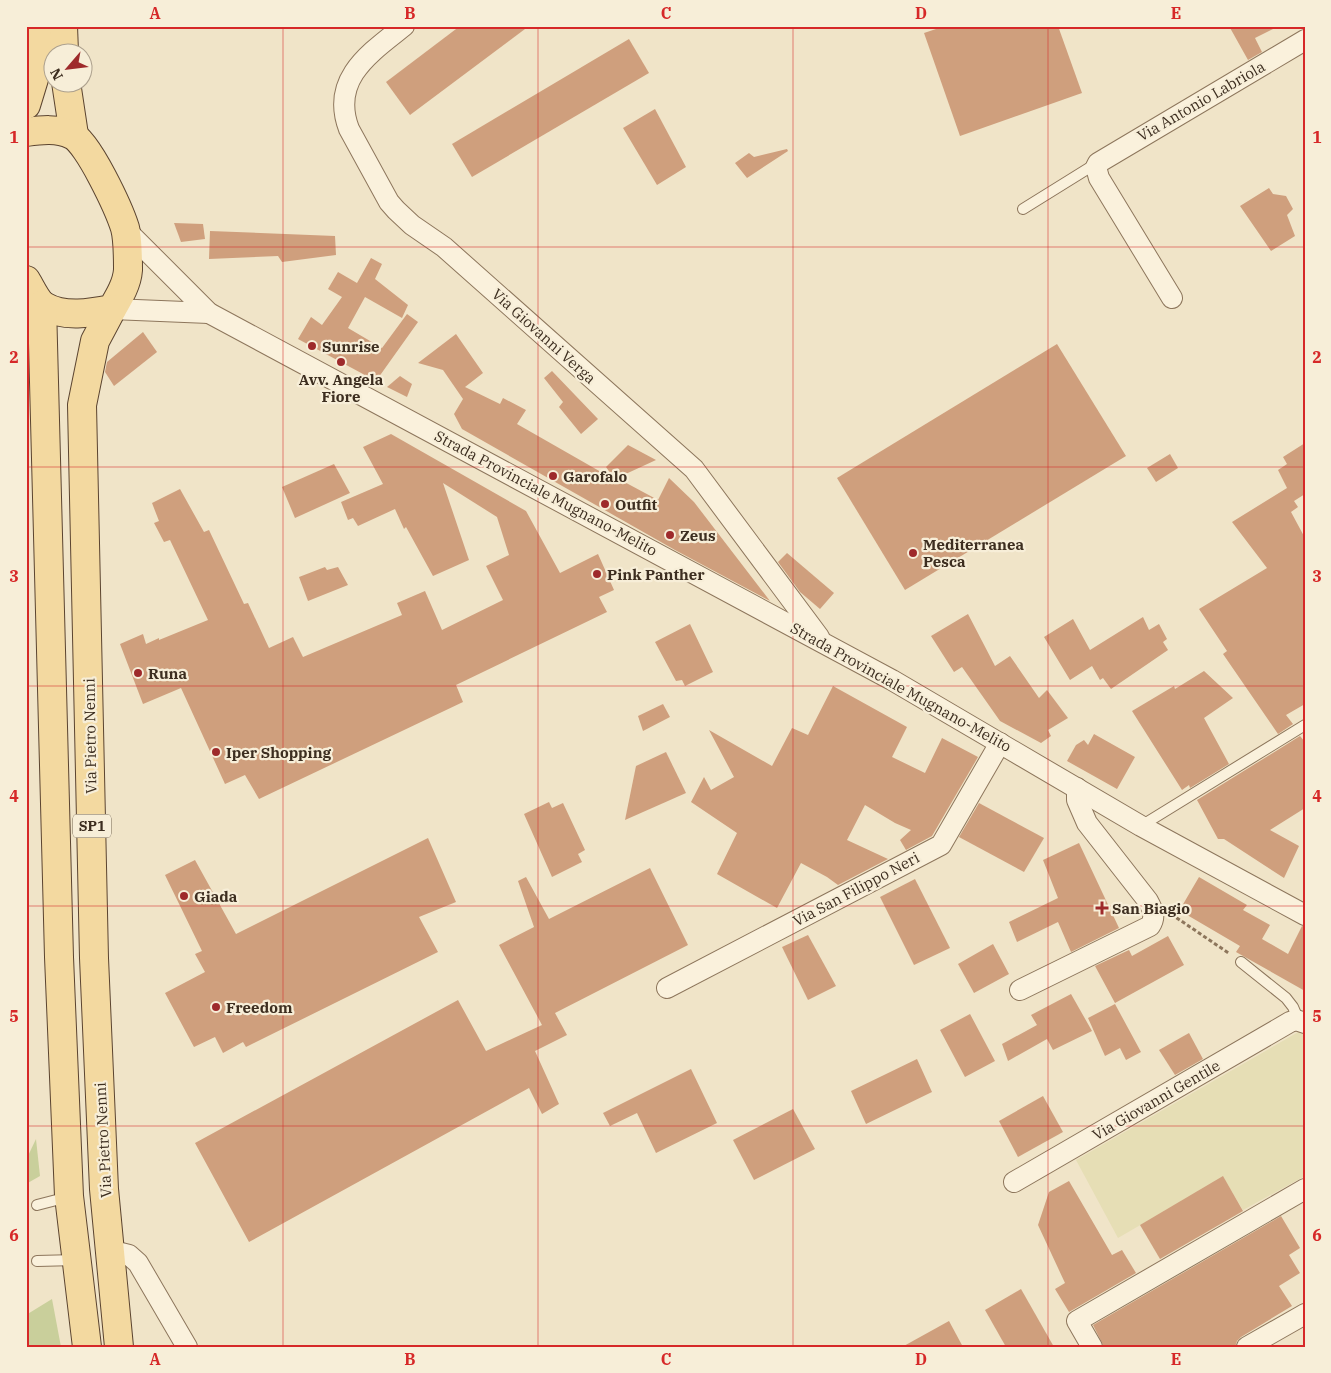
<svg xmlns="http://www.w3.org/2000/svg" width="1331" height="1373" font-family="'IBM Plex Serif',serif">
<rect width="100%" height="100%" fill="#f0e4c8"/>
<path fill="#e6deb5" d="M1300,1031L1305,1037V1176L1243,1210L1223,1177L1118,1238L1076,1160Z"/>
<g fill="#c9cf9b">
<path d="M36,1139L40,1176L26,1184V1160Z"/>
<path d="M52,1299L61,1347H26V1315Z"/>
</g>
<g fill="#cf9f7d">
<path d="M460,26H529L410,115L386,82Z"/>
<path d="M945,26H1058L1082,93L960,136L924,33Z"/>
<path d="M1229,26H1279L1255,38L1262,52L1248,60Z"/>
<path d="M629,39L649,73L472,177L452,144Z"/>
<path d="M655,109L686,167L657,185L623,128Z"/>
<path d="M787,149L788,151L747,178L735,163L749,153L754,157Z"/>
<path d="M1269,188L1273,194L1286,196L1293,209L1287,215L1295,236L1271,251L1240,206Z"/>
<path d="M174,223L203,224L205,239L181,242Z"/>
<path d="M210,231L335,236L336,255L282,262L278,256L209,259Z"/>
<path d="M371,258L382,264L375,279L408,305L402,318L365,297L348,328L382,348L407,314L418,322L376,381L298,339L311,317L322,325L342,297L328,289L338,272L357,283Z"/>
<path d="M143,332L157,352L114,386L105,372L107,362Z"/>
<path d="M456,334L483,373L465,387L500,404L503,398L526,410L517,424L615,480L606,467L628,445L656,460L617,478L658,500L669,478L694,502L770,601L675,550L462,429L454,414L463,399L443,370L418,363Z"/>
<path d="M1057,344L1126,456L905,590L837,478Z"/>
<path d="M552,371L598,419L581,434L559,407L563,402L544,378Z"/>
<path d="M400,376L412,384L407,397L387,387Z"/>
<path d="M391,434L526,511L560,573L598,554L614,590L599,597L607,612L456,685L463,702L259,799L245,775L225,784L181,688L143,704L120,644L143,634L146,644L159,638V640L208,620L170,540L164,542L154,523L159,521L152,503L180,489L204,532L209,530L244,604L248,603L269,648L293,637L303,657L402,615L397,603L425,591L442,630L503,600L486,566L509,555L497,517L443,483L469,560L433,576L406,527L404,529L395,509L358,526L353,518L348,520L341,502L383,484L363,447Z"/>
<path d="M1305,443V494L1294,501L1298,507L1291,512L1305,538V704L1286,715L1293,724L1278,734L1223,654L1227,651L1199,609L1267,568L1232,522L1287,488L1278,470L1287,464L1283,457Z"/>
<path d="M1170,454L1178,468L1156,482L1147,468Z"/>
<path d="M334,464L350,493L295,518L282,487Z"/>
<path d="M787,553L834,593L820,609L800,592L778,562Z"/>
<path d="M325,567L327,570L338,567L348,585L308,601L299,577Z"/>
<path d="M968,614L995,666L1010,656L1039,698L1047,690L1068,718L1048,730L1051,736L1041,743L1000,721L962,667L954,672L931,636Z"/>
<path d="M1143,617L1149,630L1159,624L1167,639L1163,642L1168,650L1111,689L1103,678L1100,680L1092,666L1070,680L1044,637L1073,619L1090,650Z"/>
<path d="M690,624L713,672L685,686L682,680L676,681L655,642Z"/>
<path d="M1204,671L1233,698L1204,718L1229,764L1190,788L1189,785L1182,790L1132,711L1174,686L1175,689Z"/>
<path d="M833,686L907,727L892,757L925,773L942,738L978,757L932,836L906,850L900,840L911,830L895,823L865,805L847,840L888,859L838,885L827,877L801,863L777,908L717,874L737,833L691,802L704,777L711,790L734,777L709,730L772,766L792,728L808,735Z"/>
<path d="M663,704L670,717L643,731L638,716Z"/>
<path d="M1094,734L1135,757L1117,789L1067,761L1076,745L1084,740L1088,745Z"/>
<path d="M1300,736L1305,742V808L1270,830L1299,846L1284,878L1224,839H1218L1197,800Z"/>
<path d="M666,752L686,793L625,820L636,766Z"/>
<path d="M549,802L552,808L563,803L585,850L578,854L582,862L552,877L524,814Z"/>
<path d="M979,803L1044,838L1024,872L959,837Z"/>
<path d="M428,838L456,902L419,917L438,952L246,1047L243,1042L223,1053L215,1037L194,1047L165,993L205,972L195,954L202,951L165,875L195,860L236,934Z"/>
<path d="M1079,843L1119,928L1071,952L1058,922L1017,942L1009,922L1058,898L1043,860Z"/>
<path d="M650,868L688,945L555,1013L567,1035L535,1051L559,1104L542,1114L529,1088L249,1242L195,1143L458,1000L486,1051L542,1025L499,945L534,927L518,881L526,877L549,919Z"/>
<path d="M1199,877L1247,905L1243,910L1270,925L1262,939L1288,954L1302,926L1305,927V991L1236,952L1240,946L1182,912V906Z"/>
<path d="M915,879L950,948L914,965L880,897Z"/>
<path d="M808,935L836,986L808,1000L782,947Z"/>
<path d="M1168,936L1184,965L1115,1003L1095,966L1129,950L1132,956Z"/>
<path d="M993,944L1009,974L974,993L958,964Z"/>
<path d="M1071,994L1092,1031L1053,1050L1047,1039L1008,1061L1002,1044L1037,1025L1031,1015Z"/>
<path d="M1115,1004L1141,1052L1126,1060L1120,1048L1105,1056L1088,1018Z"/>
<path d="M970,1014L995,1061L965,1077L940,1030Z"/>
<path d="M1189,1033L1203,1059L1175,1075L1159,1050Z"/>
<path d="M917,1059L932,1092L866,1124L851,1091Z"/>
<path d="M691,1069L717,1123L656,1153L637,1113L610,1126L603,1113Z"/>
<path d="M1043,1096L1063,1132L1018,1157L999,1121Z"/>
<path d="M793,1109L815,1149L754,1180L733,1140Z"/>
<path d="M1223,1176L1243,1211L1160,1259L1140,1225Z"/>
<path d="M1069,1181L1112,1255L1122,1250L1136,1273L1069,1312L1055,1289L1065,1283L1038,1225L1049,1192Z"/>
<path d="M1281,1216L1300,1248L1289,1255L1300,1273L1279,1286L1292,1306L1241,1337L1237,1341L1235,1347H1104L1093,1325Z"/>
<path d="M1021,1289L1054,1347H1006L985,1310Z"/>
<path d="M949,1321L963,1347H902Z"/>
</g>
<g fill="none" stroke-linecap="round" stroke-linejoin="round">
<defs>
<g id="service">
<path d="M1023,209L1097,163"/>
<path d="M1141,826L1305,725"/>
<path d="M1241,962L1286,998L1293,1007L1299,1021"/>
<path d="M37,1205L68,1197"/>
<path d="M37,1261L76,1260"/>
</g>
<g id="minor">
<path d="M404,26C370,53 330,79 349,129L389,202L396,210L412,225L444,247L694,469L819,637"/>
<path d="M125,229L209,313L892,680L1141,826L1305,915"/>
<path d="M1172,298L1099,178L1096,167L1098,163L1305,40"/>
<path d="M112,309L209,313"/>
<path d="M667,988L941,845L1000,743"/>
<path d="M1020,990L1150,926C1156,917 1153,910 1148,901L1087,823L1077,800V788"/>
<path d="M1014,1182L1290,1022L1296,1020L1305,1023"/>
<path d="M109,1250L129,1255L138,1263L187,1347"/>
<path d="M1092,1347L1077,1321L1305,1189"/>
<path d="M1247,1347L1305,1314"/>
</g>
<g id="primary">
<path d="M63,26L64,52"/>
<path d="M66,82L74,135"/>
<path d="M26,105L37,69L36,26"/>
<path d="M26,132C41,130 58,128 72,135C88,142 119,209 125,228C128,239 128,257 128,270C127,284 119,297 112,309C91,313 64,318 44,306C37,302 31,288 26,280"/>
<path d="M42,305L59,957L69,1196L87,1347"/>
<path d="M112,309L95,341L82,405L94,958L104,1189L119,1347"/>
</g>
</defs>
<use href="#service" stroke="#8d765c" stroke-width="12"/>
<use href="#minor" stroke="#8d765c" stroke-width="22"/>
<use href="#primary" stroke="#5b4430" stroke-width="30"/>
<path stroke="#8d765c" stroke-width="3" stroke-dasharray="4 2.5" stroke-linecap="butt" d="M1171,914L1230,954"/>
<use href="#service" stroke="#faf1dc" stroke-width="10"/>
<use href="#minor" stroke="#faf1dc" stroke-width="20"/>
<use href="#primary" stroke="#f3d9a0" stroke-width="28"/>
</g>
<path fill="none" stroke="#d62828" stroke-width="1" stroke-opacity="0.55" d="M283,26V1347M538,26V1347M793,26V1347M1048,26V1347M26,247H1305M26,467H1305M26,686H1305M26,906H1305M26,1126H1305"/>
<g fill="#9e2a2b" stroke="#f7eed8" stroke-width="2">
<circle cx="312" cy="346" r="5"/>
<circle cx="341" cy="362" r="5"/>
<circle cx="553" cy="476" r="5"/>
<circle cx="605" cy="504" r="5"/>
<circle cx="670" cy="535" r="5"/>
<circle cx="913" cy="553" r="5"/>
<circle cx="597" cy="574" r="5"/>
<circle cx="138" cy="673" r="5"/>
<circle cx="216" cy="752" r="5"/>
<circle cx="184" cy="896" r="5"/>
<path d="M1099.5 900.5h5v5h5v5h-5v5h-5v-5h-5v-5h5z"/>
<circle cx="216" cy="1007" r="5"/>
</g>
<g text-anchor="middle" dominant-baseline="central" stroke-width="4.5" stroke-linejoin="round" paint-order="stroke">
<rect fill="#f7eed8" stroke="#756857" stroke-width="1" x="73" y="814.5" width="38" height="23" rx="4"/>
<g font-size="14" font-weight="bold" fill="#3d2e20">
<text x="92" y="826">SP1</text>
</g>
<g font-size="15" fill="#3d2e20" stroke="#f7eed8">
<text transform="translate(1201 101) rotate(-30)">Via Antonio Labriola</text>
<text transform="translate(544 336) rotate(42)">Via Giovanni Verga</text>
<text transform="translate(546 493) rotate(28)">Strada Provinciale Mugnano-Melito</text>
<text transform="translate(901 687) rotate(29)">Strada Provinciale Mugnano-Melito</text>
<text transform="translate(90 736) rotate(-91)">Via Pietro Nenni</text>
<text transform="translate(856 889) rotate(-28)">Via San Filippo Neri</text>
<text transform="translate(1156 1100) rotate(-30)">Via Giovanni Gentile</text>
<text transform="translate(103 1140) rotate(-93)">Via Pietro Nenni</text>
</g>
<g font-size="15" font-weight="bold" fill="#3d2e20" stroke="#f7eed8" text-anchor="start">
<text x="322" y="346">Sunrise</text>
<text x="341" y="379" text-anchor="middle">Avv. Angela<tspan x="341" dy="17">Fiore</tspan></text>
<text x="563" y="476">Garofalo</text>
<text x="615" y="504">Outfit</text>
<text x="680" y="535">Zeus</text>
<text x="923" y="544">Mediterranea<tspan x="923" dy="17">Pesca</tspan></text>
<text x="607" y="574">Pink Panther</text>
<text x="148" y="673">Runa</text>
<text x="226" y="752">Iper Shopping</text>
<text x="194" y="896">Giada</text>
<text x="1112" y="908">San Biagio</text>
<text x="226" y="1007">Freedom</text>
</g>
</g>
<rect width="1331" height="1373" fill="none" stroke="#f7eed8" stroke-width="55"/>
<g transform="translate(68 68) rotate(242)"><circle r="24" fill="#f7eed8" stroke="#ada18e"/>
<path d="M0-4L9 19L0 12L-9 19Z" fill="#9e2a2b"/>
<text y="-8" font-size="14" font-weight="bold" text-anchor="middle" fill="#3d2e20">N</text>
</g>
<rect x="28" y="28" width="1276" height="1318" fill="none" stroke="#d62828" stroke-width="2"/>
<g font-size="16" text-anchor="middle" font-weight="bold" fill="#d62828">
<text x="155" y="19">A</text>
<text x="410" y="19">B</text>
<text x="666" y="19">C</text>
<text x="921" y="19">D</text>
<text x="1176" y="19">E</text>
<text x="14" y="143">1</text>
<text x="1317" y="143">1</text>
<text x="14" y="363">2</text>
<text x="1317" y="363">2</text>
<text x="14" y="582">3</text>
<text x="1317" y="582">3</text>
<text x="14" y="802">4</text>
<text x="1317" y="802">4</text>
<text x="14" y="1022">5</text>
<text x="1317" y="1022">5</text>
<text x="14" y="1241">6</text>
<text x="1317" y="1241">6</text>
<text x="155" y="1365">A</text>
<text x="410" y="1365">B</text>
<text x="666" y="1365">C</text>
<text x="921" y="1365">D</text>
<text x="1176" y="1365">E</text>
</g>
</svg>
